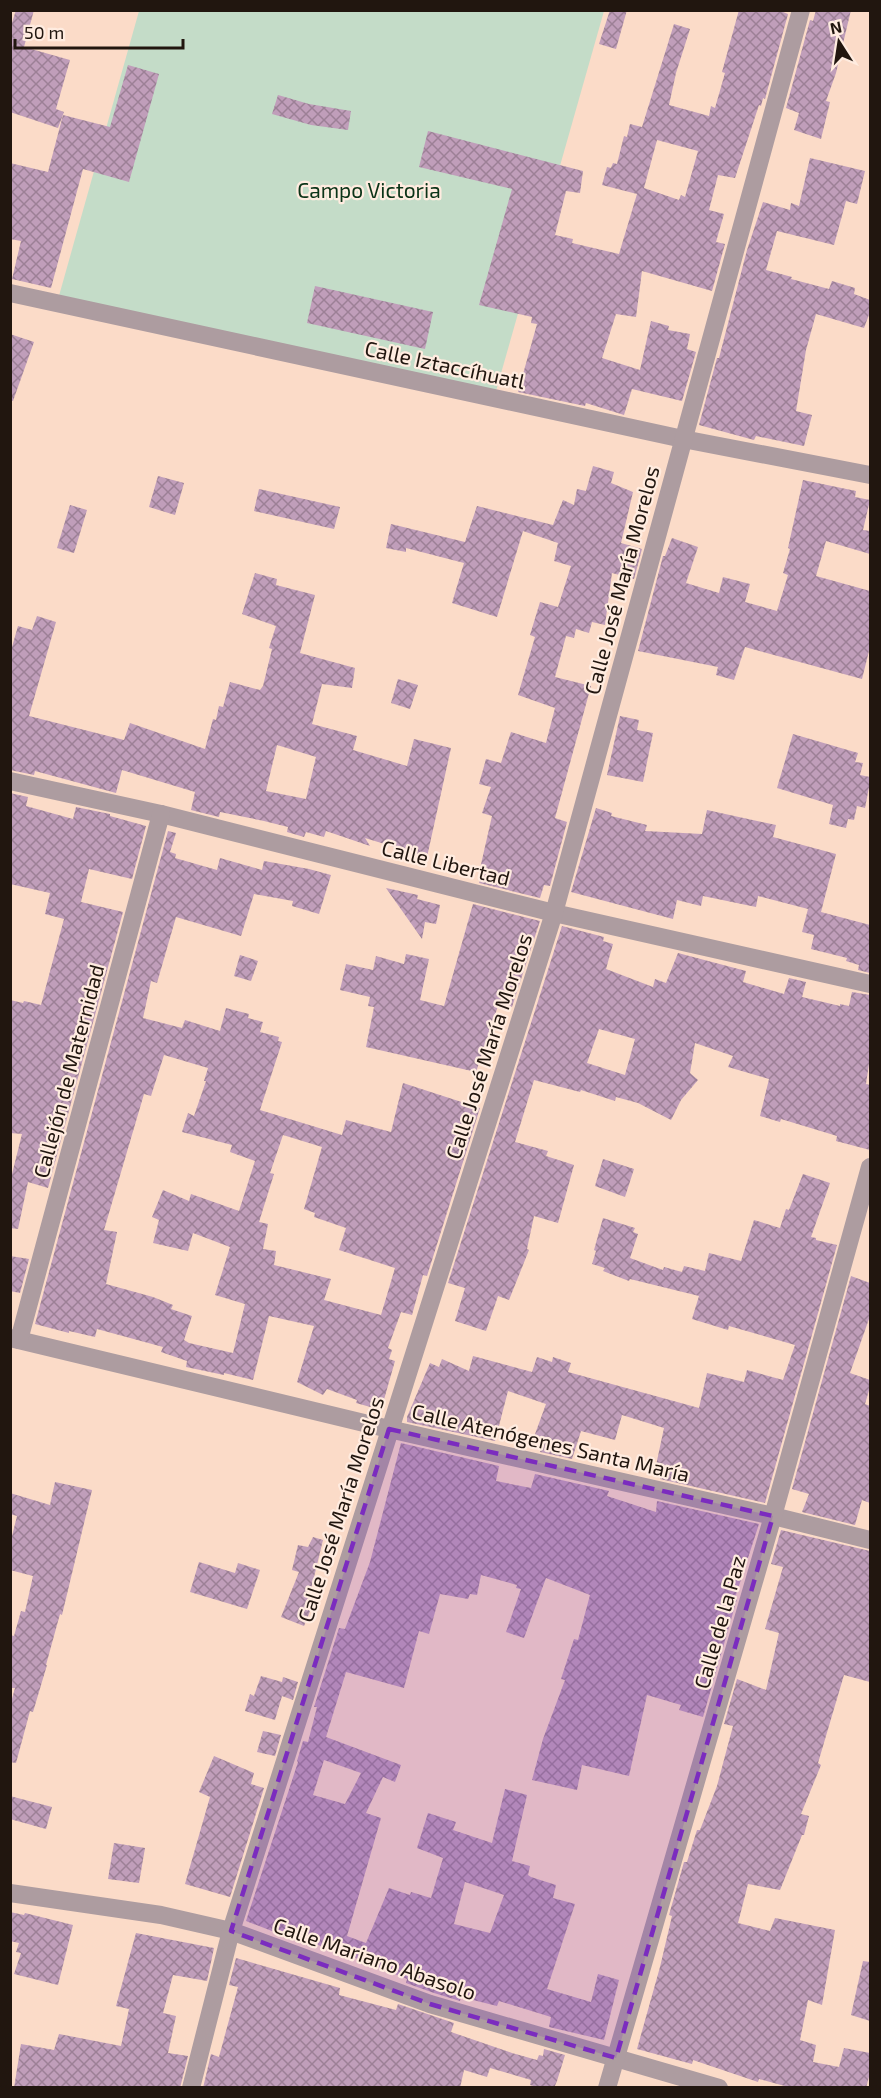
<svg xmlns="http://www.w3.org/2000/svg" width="881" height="2098" font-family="'Exo 2',sans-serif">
<defs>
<pattern id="building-cross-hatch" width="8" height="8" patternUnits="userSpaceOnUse" patternTransform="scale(1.5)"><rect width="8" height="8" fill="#c09eba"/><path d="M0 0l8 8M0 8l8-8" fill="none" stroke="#9c8096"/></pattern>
</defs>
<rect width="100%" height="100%" fill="#fbdbc8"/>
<path fill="#c4dcc8" d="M139,11H604L494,398L57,303Z"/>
<g fill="url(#building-cross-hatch)" fill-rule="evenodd">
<path d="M16,10H34L24,47L70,60L56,109L64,112L58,128L10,112V29Z"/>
<path d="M610,10H627L616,49L599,44Z"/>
<path d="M739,10H778L788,14L765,99L763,98L761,106L759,105L735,178L718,175L709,210L724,214L716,242L725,244L712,291L642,271L636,317L616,314L602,358L640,370L651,321L669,326L668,330L690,334L687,349L696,352L682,401L632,389L624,415L586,403L585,406L518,392L537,324L531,323L532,317L479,305L512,189L419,167L428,131L583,171L580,193L566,191L555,235L573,239L572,243L619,254L637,194L602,185L607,167L611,168L613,163L617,164L624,136L627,137L630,124L642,127L674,24L690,29L676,73L669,105L709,116L711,106L715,108L725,73L722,72ZM657,140L698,151L685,197L681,195L679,200L644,188Z"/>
<path d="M816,10H851L836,73L826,101L830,102L821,139L794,130L799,113L786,108L810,20L813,21Z"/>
<path d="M128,65L159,74L129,182L83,169L51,288L12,279L21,241L10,239V163L48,172L63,115L110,127Z"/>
<path d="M278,95L309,104L351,111L348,130L311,125L272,114Z"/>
<path d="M810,158L865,171L857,204L846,201L834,245L777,231L766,270L792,277L791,279L829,289L832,281L855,288L854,294L870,300V312L864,328L816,314L806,350L796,411L812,415L804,446L756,436L754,440L699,425L717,358H719L747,250L763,202L790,210L791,203L799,206Z"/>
<path d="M315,286L433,312L425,349L307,323Z"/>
<path d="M10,334L34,342L13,401L10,400Z"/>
<path d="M593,466L614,472L611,483L633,492L621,543L642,549L634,579L612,573L605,625L592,622L589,633L576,629L574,638L566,636L555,677L591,686L555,818L567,822L550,886L544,885L540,898L479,883L482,874L479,873L492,816L482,813L491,787L479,784L486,759L501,763L511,732L546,743L555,708L518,695L535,637L530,635L540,602L558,607L571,566L554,561L558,543L523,531L497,617L452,603L464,563L406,548V552L386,548L391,524L465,542L477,506L553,525L563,500L574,505L577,489L586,491Z"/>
<path d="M158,476L184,483L175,515L149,507Z"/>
<path d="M803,480L856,491L855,497L870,500L863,530L870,531V554L826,541L816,576L870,591V647L862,679L745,647L734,680L716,675L718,667L638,651L663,556H665L672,538L698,547L686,583L719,593L723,577L750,584L745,602L777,611L788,575L783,573L790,549L788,548Z"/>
<path d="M259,489L340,507L334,529L254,511Z"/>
<path d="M70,505L87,510L74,553L57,548Z"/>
<path d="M255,573L277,579L276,585L315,595L300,653L355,668L352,688L322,684L312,724L357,736L353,750L407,766L414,739L451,748L427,857L365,838L370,846L326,831L324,837L306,832L304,837L287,832L288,827L264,821L220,812L219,817L191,810L195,792L122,770L116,793L35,771L34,775L10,770V654L18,626L32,630L37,616L56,622L29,716L124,740L130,723L205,749L213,719L216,720L219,706L223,707L230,682L260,690L263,686L272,649L269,648L276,626L242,614ZM277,745L316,757L306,799L266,791Z"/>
<path d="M398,679L418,685L410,709L391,703Z"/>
<path d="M620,716L639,720L637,730L653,733L643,782L607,775Z"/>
<path d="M793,734L858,753L855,762L863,763L860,775L870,777V782L865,808L857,806L854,820L848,819L846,828L829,824L833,805L777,788Z"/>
<path d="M10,793L28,797L26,806L73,819L76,807L110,814V816L146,826L132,879L89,869L81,902L123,912L48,1188L28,1182L18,1229L10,1228V1182L22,1134L10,1133V1000L23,1003L24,1001L41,1005L64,919L45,914L50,893L10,884Z"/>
<path d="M596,808L612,813L611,816L647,825L645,831L702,834L707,810L776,825L773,837L836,854L821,912L870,925V973L858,970L859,965L846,961L847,958L811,949L814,935L802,932L808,909L758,896L756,907L703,896L701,906L677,900L673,919L571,892Z"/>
<path d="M168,831L176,833L170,852L176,854L175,858L217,870L220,858L262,870L264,861L309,869L331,875L319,914L292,906L293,901L254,894L241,936L176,917L157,983L151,981L143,1018L182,1028L185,1020L220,1031L226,1008L249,1014L248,1018L263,1022L260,1032L279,1037L278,1041L282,1042L260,1110L342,1135L346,1120L391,1132L403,1083L480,1108L427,1276L423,1275L412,1315L401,1312L388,1348L392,1350L389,1359L395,1361L381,1410L356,1403L357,1400L327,1389L323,1395L297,1382L314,1326L269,1316L253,1380L224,1373V1375L186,1367L187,1361L161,1352L163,1347L97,1329L95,1337L69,1331V1333L35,1324ZM164,1055L208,1068L204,1081H206L194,1116L188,1113L182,1132L232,1145L230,1152L255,1161L239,1211L191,1194L189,1201L163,1190L152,1217L159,1220L153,1243L188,1251L193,1233L230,1247L215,1295L245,1304L233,1353L189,1343L184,1340L192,1316L171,1309L173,1305L153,1297L106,1284L117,1232L104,1230L144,1094L151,1096ZM283,1135L322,1147L304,1209L315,1213L314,1217L346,1228L339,1250L395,1268L381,1315L324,1300L331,1279L274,1265L276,1251L263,1249L268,1224L259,1222L274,1174L270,1173Z"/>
<path d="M386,888L418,895L417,899L440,905L436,924L425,922L422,939Z"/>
<path d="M473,904L540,921L512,1007L499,1003L476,1072L366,1047L374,1007L368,1006L370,997L340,990L346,964L373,970L376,956L404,964L406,954L429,959L420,1000L444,1006Z"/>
<path d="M562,926L604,937L603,941L613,944L606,969L653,987L655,979L666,983L678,953L746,971L743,982L784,994L789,978L806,982L802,997L840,1006V1004L849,1006L852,992L870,995V1057L866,1084L870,1085V1150L836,1141L837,1136L781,1119L780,1122L760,1116L769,1079L728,1067L733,1056L695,1043L690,1073L698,1080L681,1100L671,1120L638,1103L616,1097L615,1101L581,1090L580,1092L534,1080L515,1142L548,1151L546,1156L574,1165L558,1223L534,1216L527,1249L529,1250L509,1300L498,1296L486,1331L455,1321L465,1288L448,1283ZM599,1029L635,1039L625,1075L587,1063Z"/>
<path d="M240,955L258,961L251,981L234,976Z"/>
<path d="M603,1159L634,1169L625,1197L595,1186Z"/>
<path d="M803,1174L830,1183L811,1237L816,1238V1240L837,1245L765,1503L660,1479L661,1472L655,1470L664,1428L622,1415L615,1440L581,1431L572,1459L540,1452L541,1449L531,1445L546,1404L508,1391L495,1441L407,1422V1417L430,1363L439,1367L442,1359L469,1371L473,1356L532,1372L537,1357L552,1362L553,1357L571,1363L568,1372L699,1408L707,1373L744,1382L747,1370L783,1380L795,1345L729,1326L728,1330L692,1319L699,1296L630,1279L629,1281L603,1271L605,1268L592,1264L596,1251L594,1250L603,1218L635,1228L633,1232L638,1234L630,1258L663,1270L664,1267L682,1272L684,1266L705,1271L709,1253L741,1261L754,1220L780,1228L786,1209L789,1210Z"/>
<path d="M10,1256L29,1259L20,1293L10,1291Z"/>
<path d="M851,1276L870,1283V1316L850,1373L870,1380V1387L865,1404L870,1406V1503L862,1500L855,1525L802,1512L809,1494L792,1489Z"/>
<path d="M401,1443L499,1466L496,1481L531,1488L535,1474L605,1490L609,1491L607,1496L656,1512L657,1501L759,1524L735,1598L737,1599L703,1717L679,1710L681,1705L647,1695L629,1776L582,1765L577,1790L532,1780L543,1739L565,1680L561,1679L574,1639L578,1640L590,1595L546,1578L524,1638L506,1632L521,1589L516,1588L517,1585L481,1575L477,1595L470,1594L468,1599L440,1594L429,1634L419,1631L404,1688L346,1672L326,1737L401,1765L395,1782L383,1777L366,1813L381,1818L347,1936L366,1943L389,1888L410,1895L411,1892L431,1898L443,1858L417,1848L428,1813L456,1822L453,1830L492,1843L505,1789L527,1795L512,1861L530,1866L528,1875L531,1877L556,1885L553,1898L575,1904L547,1989L591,2002L598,1974L619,1980L604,2040L549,2027L551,2017L499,2001L497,2006L461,1997L460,2001L434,1993L406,1983L407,1979L346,1954L345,1958L306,1939L305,1944L246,1921L298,1762L297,1761L303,1741L308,1742L317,1707H314L339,1628L345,1629L370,1562ZM324,1760L361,1773L345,1804L313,1795ZM465,1882L504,1895L490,1933L454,1924Z"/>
<path d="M55,1482L92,1490L62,1615L60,1614L46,1665H47L33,1712L30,1711L16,1763L10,1762V1706L15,1688H10V1635L14,1636L21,1611L25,1612L33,1576L10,1570V1544L17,1516L10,1514V1493L50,1505Z"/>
<path d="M781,1530L870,1551V1682L844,1675L818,1763L821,1765L801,1814L809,1816L804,1835H802L780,1890L748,1884L738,1923L770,1931L775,1918L835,1930L822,2005L808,2000L800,2040L816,2045L813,2062L839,2067L844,2048L870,2053V2073L866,2088H792L759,2079L758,2082L693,2060L692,2064L637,2049L660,1967L672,1916L669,1915L684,1862H687L697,1830H700L717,1786L733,1726L724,1724L737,1679L766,1690L779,1633L765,1629L783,1567L771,1564Z"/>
<path d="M313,1537L323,1540L308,1602L313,1604L304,1626L281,1617L299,1572L292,1570L298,1545L308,1547Z"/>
<path d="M199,1562L235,1573L238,1563L260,1570L247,1609L190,1592Z"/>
<path d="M261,1676L282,1682L283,1677L298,1682L293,1700L282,1696L275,1720L245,1711L250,1694L254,1696Z"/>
<path d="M263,1731L281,1735L275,1756L257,1752Z"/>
<path d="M214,1756L254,1773L251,1784L264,1788L230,1897L185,1884L210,1797L199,1792Z"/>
<path d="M10,1796L52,1807L46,1829L10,1819Z"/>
<path d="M114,1843L145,1848L139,1883L108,1879Z"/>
<path d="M10,1912L24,1915L25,1913L73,1925L58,1985L14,1974L21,1953L16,1952L19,1943L10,1941Z"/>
<path d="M136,1933L214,1948L207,1981L173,1975L163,2013L176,2016L168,2053L188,2056L180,2088H14L21,2044L54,2050L59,2034L121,2046L129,2009L116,2006Z"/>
<path d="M236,1958L340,1988L339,1995L396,2010L398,2004L454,2023L451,2032L512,2053L537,2060L539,2055L543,2056L544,2049L565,2055L557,2081L554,2088H540L530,2085L531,2080L490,2068L487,2077L464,2070L460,2088H203L211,2054L219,2057L238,1987L229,1985Z"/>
<path d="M863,1961L870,1962V2021L851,2015Z"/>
</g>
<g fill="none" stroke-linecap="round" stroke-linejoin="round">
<g stroke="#ad9ca0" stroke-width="18">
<path d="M10,293L683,439L870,475"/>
<path d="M10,781L161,814L554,913L870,984"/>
<path d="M10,1338L389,1429L773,1516L870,1540"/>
<path d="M19,1340L161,814"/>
<path d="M10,1893L161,1915L231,1931L430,2004L719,2088"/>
<path d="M191,2088L231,1931L554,913L801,10"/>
<path d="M607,2088L773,1516L870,1167"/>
</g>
</g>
<path fill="#7b2cbf" fill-opacity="0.2" stroke="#7b2cbf" stroke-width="4.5" stroke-dasharray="12 8" stroke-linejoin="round" d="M389,1429L773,1516L616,2058L430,2004L231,1931Z"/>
<g text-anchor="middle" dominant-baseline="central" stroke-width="4.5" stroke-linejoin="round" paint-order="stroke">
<g font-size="21" fill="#0b3317" stroke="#ffece0">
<text x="369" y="189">Campo Victoria</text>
</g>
<g font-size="21" fill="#21160f" stroke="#ffece0">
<text transform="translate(445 364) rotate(12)">Calle Iztaccíhuatl</text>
<text transform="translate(621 580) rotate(-75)">Calle José María Morelos</text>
<text transform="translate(446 862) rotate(14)">Calle Libertad</text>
<text transform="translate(488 1046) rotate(-72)">Calle José María Morelos</text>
<text transform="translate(68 1071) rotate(-75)">Callejón de Maternidad</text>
<text transform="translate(551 1442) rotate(13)">Calle Atenógenes Santa María</text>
<text transform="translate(340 1509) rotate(-72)">Calle José María Morelos</text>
<text transform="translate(719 1622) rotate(-74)">Calle de la Paz</text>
<text transform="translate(375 1958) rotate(19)">Calle Mariano Abasolo</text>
</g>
</g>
<rect width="881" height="2098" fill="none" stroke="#21160f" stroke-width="24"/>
<g transform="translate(839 42) rotate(348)" stroke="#ffece0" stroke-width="4.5" paint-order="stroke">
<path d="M0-4.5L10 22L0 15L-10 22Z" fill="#21160f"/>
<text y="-9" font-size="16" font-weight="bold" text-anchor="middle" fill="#21160f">N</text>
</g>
<path d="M15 39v9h168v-9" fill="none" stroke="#21160f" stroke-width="3"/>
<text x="24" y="39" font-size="18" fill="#21160f" stroke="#ffece0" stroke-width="4.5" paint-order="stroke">50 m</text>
</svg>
